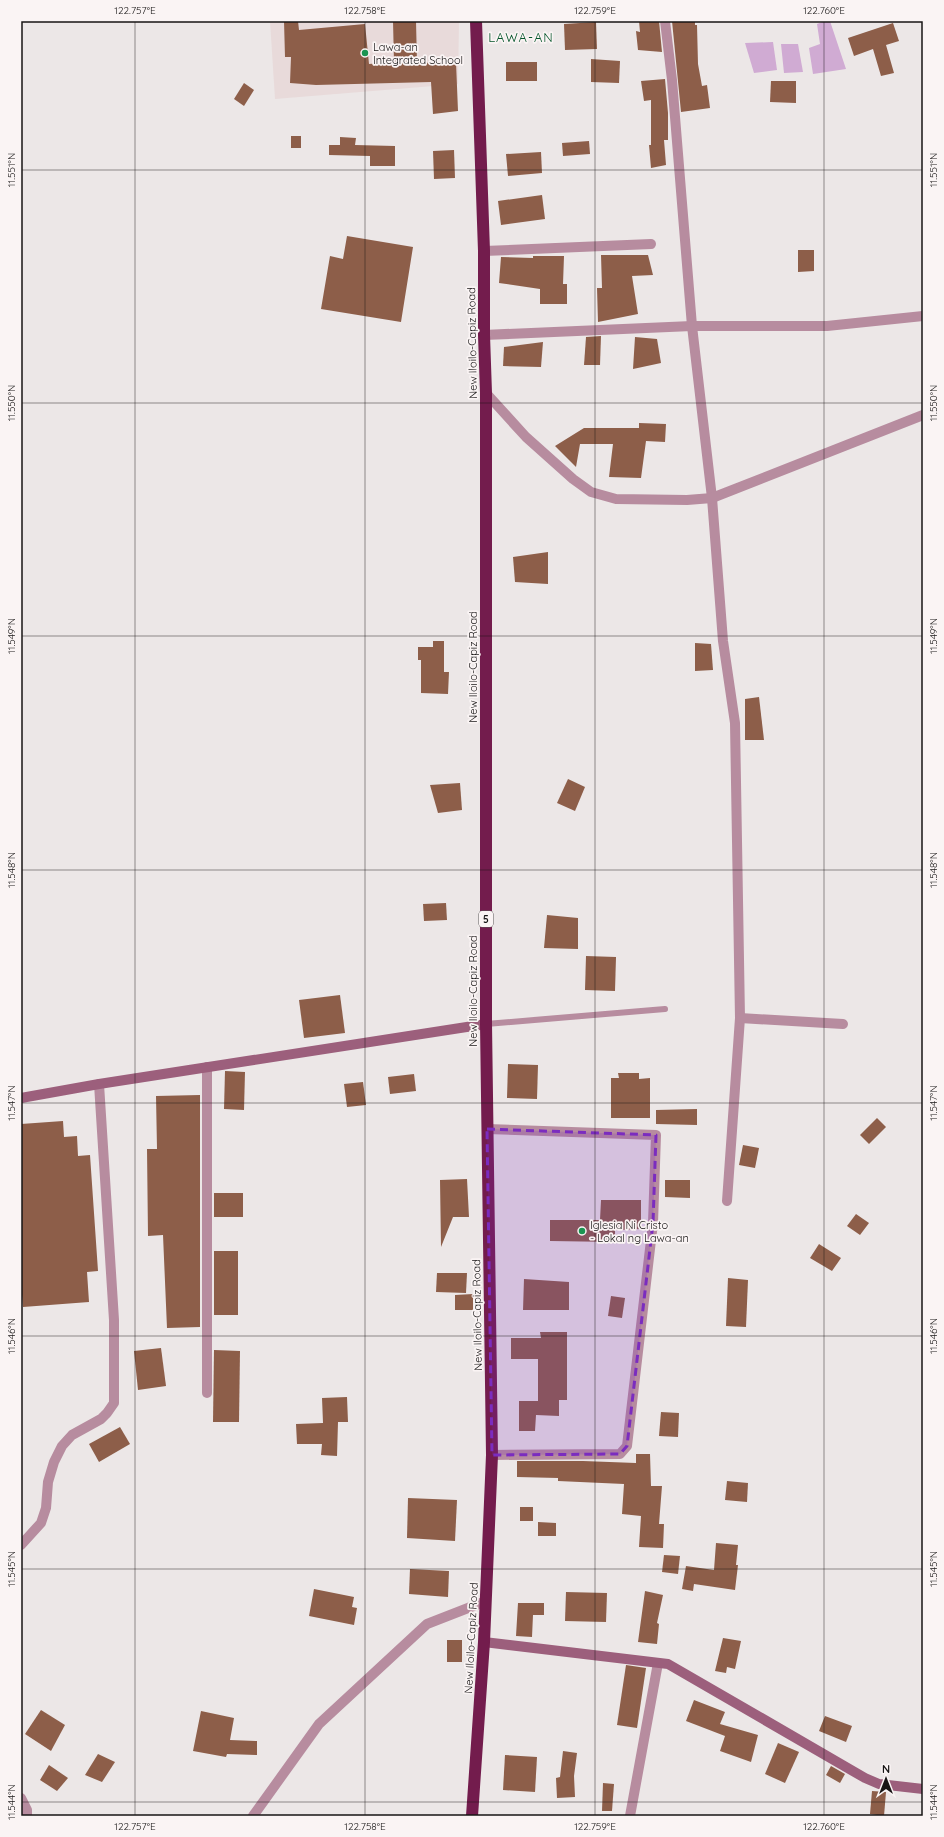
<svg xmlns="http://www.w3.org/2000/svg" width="944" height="1837" font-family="Quicksand,sans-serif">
<rect width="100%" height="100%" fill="#ece7e7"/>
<path fill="#e8dada" d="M270,21H459L458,84L275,99Z"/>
<g fill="#d0abd3">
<path d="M825,21H830L846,69L813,74L809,48L820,44L817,24Z"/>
<path d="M773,42L777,70L754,73L745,43Z"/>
<path d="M781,44H798L803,72L784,73Z"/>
</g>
<g fill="#8d5e49">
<path d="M284,21H298L299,30L365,24L369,64L394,62L393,21H416L417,63L456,62L458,111L433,114L431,82L316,85L290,83L291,57H285Z"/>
<path d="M639,21H659L662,52L638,50L636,31L640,32Z"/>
<path d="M672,21H695V25H697L698,64L702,86L707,85L710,108L681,112Z"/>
<path d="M596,22L597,49L565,50L564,24Z"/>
<path d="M893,23L899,41L886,45L894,73L881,76L873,49L854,56L848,38Z"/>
<path d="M591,59L620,61L619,83L591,82Z"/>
<rect x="506" y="62" width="31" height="19"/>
<path d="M665,79L668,113V140H664L666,165L651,168L649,145H651V100L644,101L641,81Z"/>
<path d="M771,81H796V103L770,102Z"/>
<path d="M244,83L254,90L244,106L234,99Z"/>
<rect x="291" y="136" width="10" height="12"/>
<path d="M340,137L356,138L355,145L395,146V166H370V156L329,155V145H340Z"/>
<path d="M589,141L590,154L563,156L562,143Z"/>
<path d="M454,150L455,178L434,179L433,151Z"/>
<path d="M541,152L542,173L508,176L506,154Z"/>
<path d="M542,195L545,219L501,225L498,201Z"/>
<path d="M347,236L413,247L401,322L321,309L330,256L343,259Z"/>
<path d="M798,250H814V271L798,272Z"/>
<path d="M601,255H648L653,275L632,276L638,314L598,322L597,288H602Z"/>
<path d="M533,256H564L563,284H567V304H540V289L499,283L501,257L533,258Z"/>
<path d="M601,336L600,365H584L586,337Z"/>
<path d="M635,337L657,339L661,363L633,369Z"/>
<path d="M543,342L541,367L503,366L504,347Z"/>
<path d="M639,423L666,424L665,442L646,441L641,478L609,477L613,444H580L576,467L555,446L584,428H639Z"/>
<path d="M548,552V584L515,582L513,557Z"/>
<path d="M433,641H444V672H449L448,694L421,693V660H418V647H433Z"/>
<path d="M695,643L711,644L713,670L695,671Z"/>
<path d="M759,697L764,740H745V699Z"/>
<path d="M568,779L585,787L575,811L557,803Z"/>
<path d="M460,783L462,810L438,813L430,785Z"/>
<path d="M446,903L447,920L424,921L423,904Z"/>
<path d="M547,915L578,918V949L544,948Z"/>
<path d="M586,956L616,957L615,991L585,990Z"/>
<path d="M340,995L345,1033L304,1038L299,1000Z"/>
<path d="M508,1064L538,1065L537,1099L507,1098Z"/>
<path d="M225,1071L245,1072L244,1110L224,1109Z"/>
<path d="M618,1073H639V1079L650,1078V1118H611V1078H619Z"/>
<path d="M414,1074L416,1091L390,1094L388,1077Z"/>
<path d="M363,1082L366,1105L347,1107L344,1084Z"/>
<path d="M200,1095V1327L167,1328L163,1235L148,1236L147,1149H157L156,1096Z"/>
<path d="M697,1109V1125L656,1124V1110Z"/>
<path d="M877,1118L886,1127L869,1144L860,1135Z"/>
<path d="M63,1121L64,1137L77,1136L78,1156L90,1155L98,1271L87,1272L89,1302L23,1307L21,1282V1124Z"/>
<path d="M743,1145L759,1148L755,1168L739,1165Z"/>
<path d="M467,1179L469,1217H453L441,1247L440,1180Z"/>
<path d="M665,1180H690V1198L665,1197Z"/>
<rect x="214" y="1193" width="29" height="24"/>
<path d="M601,1200H641V1229L615,1230V1242L550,1241V1220H600Z"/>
<path d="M856,1214L869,1223L860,1235L847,1226Z"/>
<path d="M819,1244L841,1258L832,1271L810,1258Z"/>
<rect x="214" y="1251" width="24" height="64"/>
<path d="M437,1273H467L466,1293L436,1292Z"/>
<path d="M728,1278L748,1280L746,1327L726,1326Z"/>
<path d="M524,1279L569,1282V1310H523Z"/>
<path d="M473,1294V1310H455V1295Z"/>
<path d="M611,1296L625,1298L622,1318L608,1316Z"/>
<path d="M540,1332H567V1400H559V1416L536,1415L535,1431H519V1401H538V1359H511V1338H541Z"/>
<path d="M161,1348L166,1386L138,1390L134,1351Z"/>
<path d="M214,1350L240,1351L239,1422H213Z"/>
<path d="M347,1397L348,1422H338L337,1456L321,1455L322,1444H297L296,1424L323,1423L322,1398Z"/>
<path d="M661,1412L679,1413L678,1437L659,1436Z"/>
<path d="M120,1427L130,1444L99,1462L89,1444Z"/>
<path d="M636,1454H650L651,1486H662L659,1524H664L663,1548L639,1547L641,1516L622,1514L624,1484L558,1481V1478L517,1477V1461H583L636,1463Z"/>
<path d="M727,1481L748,1483L747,1502L725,1500Z"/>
<path d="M408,1498L457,1500L455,1541L407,1538Z"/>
<rect x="520" y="1507" width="13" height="14"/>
<path d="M538,1522L556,1523V1536H538Z"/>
<path d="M716,1543L738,1545L736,1565H738L735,1590L694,1584L693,1591L682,1589L686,1566L714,1570Z"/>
<path d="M664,1555L680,1556L678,1574L662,1572Z"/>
<path d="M410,1569L449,1571L448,1597L409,1594Z"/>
<path d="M314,1589L354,1597L352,1607L357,1608L354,1625L309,1616Z"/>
<path d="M645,1591L663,1595L657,1623L659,1624L657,1644L638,1642Z"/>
<path d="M566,1592L607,1593L606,1622L565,1621Z"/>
<path d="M518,1603H544V1615H533L532,1637L516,1636Z"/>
<path d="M723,1638L741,1641L735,1669L727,1667L726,1673L715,1671Z"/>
<rect x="447" y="1640" width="15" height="22"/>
<path d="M626,1665L646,1668L637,1728L617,1725Z"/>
<path d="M694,1700L725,1712L720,1724L758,1735L751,1762L720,1751L725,1736L686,1721Z"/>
<path d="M41,1710L65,1725L51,1751L25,1734Z"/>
<path d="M201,1711L234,1718L230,1740L257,1741V1755L227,1754L226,1757L193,1751Z"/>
<path d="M825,1716L852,1726L846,1742L819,1731Z"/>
<path d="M778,1743L799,1752L785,1783L765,1774Z"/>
<path d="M563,1751L577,1753L574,1776L575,1797L557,1798L556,1778L560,1777Z"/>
<path d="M98,1754L115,1762L102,1782L85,1775Z"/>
<path d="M505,1755L537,1757L535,1792L503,1790Z"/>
<path d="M49,1765L68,1778L57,1791L40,1780Z"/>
<path d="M831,1766L845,1774L840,1783L826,1775Z"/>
<path d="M603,1783L614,1784L612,1811H602Z"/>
<path d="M872,1791L886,1792L884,1816L870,1814Z"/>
</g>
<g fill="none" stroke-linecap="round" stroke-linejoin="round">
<path stroke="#b78c9f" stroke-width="6" d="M486,1024L665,1009"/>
<g stroke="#b78c9f" stroke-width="10">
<path d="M665,21L672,80L692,326L712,498L723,641L735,723L740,1018L727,1201"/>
<path d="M484,251L651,244"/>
<path d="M484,335L692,326H827L923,316"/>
<path d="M486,393L526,437L573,479L591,492L616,499L687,500L712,498L923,415"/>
<path d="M740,1018L843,1024"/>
<path d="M207,1067V1393"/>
<path d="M487,1129L656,1135L653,1223L627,1446L620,1454L492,1455"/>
<path d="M21,1545L41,1523L46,1508L48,1482L54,1462L62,1446L72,1435L101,1419L107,1413L114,1403V1320L99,1084"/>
<path d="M21,1798L27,1810V1816"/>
<path d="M253,1816L319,1724L427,1624L486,1601"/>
<path d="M630,1816L658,1663"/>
</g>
<g stroke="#9c5f7c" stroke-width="10">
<path d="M21,1098L99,1084L486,1024"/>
<path d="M484,1642L668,1664L865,1778L879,1784L923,1789"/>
</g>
<path stroke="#731c4d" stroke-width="12" d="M472,1816L484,1642L492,1455L486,1024V393L484,335V251L476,21"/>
</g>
<path fill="#7b2cbf" fill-opacity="0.2" stroke="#7b2cbf" stroke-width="3" stroke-dasharray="8 5" stroke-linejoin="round" d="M487,1129L656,1135L653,1223L627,1446L620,1454L492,1455Z"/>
<path fill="none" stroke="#171515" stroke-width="1" stroke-opacity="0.45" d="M135,21V1816M365,21V1816M595,21V1816M824,21V1816M21,170H923M21,403H923M21,636H923M21,870H923M21,1103H923M21,1336H923M21,1569H923M21,1802H923"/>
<g fill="#1b9552" stroke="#faf4f4" stroke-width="1.5">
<circle cx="365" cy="53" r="4"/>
<circle cx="582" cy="1231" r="4"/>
</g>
<g text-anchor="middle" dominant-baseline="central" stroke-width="3.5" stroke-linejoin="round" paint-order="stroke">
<rect fill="#faf4f4" stroke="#5b5858" stroke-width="1" x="479" y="911" width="14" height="16" rx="3"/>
<g font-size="10" font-weight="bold" fill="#171515">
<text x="486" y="919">5</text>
</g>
<g font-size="11" fill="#171515" stroke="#faf4f4" text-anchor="start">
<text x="373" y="47">Lawa-an<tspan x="373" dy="13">Integrated School</tspan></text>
<text x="590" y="1225">Iglesia Ni Cristo<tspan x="590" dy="13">- Lokal ng Lawa-an</tspan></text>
</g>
<g font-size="11" fill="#171515" stroke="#faf4f4">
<text transform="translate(472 343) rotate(-91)">New Iloilo-Capiz Road</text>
<text transform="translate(473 667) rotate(-90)">New Iloilo-Capiz Road</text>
<text transform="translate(473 991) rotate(-90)">New Iloilo-Capiz Road</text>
<text transform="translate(477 1315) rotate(-91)">New Iloilo-Capiz Road</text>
<text transform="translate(471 1638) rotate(-87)">New Iloilo-Capiz Road</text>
</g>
<g font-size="13" letter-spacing="1" fill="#03552a" stroke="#faf4f4">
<text x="521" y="37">LAWA-AN</text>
</g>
</g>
<rect width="944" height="1837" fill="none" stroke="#faf4f4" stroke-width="44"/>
<g transform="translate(886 1779)" stroke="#faf4f4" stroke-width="3" paint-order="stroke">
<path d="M0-3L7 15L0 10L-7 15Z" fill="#171515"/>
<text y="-6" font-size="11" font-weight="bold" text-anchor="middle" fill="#171515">N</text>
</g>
<rect x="22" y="22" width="900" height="1793" fill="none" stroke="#171515" stroke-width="1.5"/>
<g font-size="10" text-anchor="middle" fill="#171515">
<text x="135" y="14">122.757°E</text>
<text x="365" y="14">122.758°E</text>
<text x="595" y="14">122.759°E</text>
<text x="824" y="14">122.760°E</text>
<text transform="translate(11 170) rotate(-90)" y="4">11.551°N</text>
<text transform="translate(933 170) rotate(-90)" y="4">11.551°N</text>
<text transform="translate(11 403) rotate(-90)" y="4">11.550°N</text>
<text transform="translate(933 403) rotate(-90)" y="4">11.550°N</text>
<text transform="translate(11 636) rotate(-90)" y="4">11.549°N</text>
<text transform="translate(933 636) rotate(-90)" y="4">11.549°N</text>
<text transform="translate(11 870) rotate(-90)" y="4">11.548°N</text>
<text transform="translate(933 870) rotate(-90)" y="4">11.548°N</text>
<text transform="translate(11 1103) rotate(-90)" y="4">11.547°N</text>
<text transform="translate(933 1103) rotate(-90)" y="4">11.547°N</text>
<text transform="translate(11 1336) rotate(-90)" y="4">11.546°N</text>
<text transform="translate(933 1336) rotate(-90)" y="4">11.546°N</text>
<text transform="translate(11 1569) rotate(-90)" y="4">11.545°N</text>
<text transform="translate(933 1569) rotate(-90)" y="4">11.545°N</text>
<text transform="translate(11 1802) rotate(-90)" y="4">11.544°N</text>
<text transform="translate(933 1802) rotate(-90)" y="4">11.544°N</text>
<text x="135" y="1830">122.757°E</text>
<text x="365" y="1830">122.758°E</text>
<text x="595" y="1830">122.759°E</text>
<text x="824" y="1830">122.760°E</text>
</g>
</svg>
